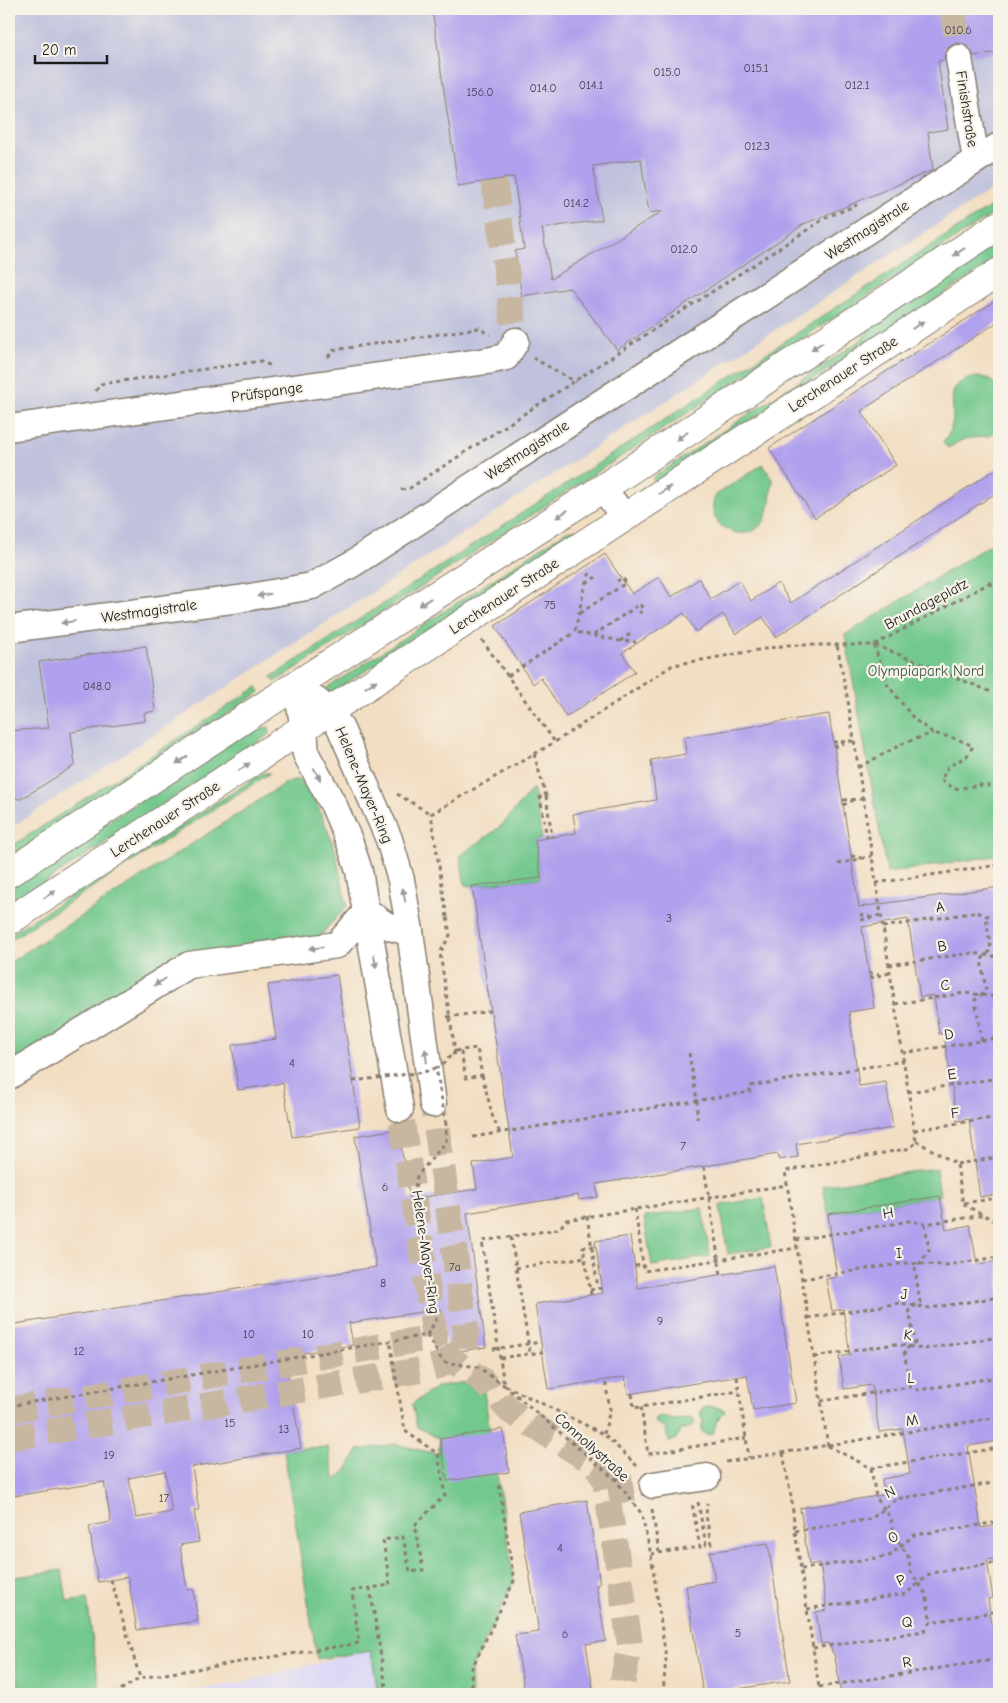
<svg xmlns="http://www.w3.org/2000/svg" width="1008" height="1703" font-family="'Comic Neue',sans-serif">
<rect width="100%" height="100%" fill="#f7f3e8"/>
<filter id="ink" filterUnits="userSpaceOnUse"><feTurbulence type="fractalNoise" baseFrequency=".02" numOctaves="2"/><feDisplacementMap in="SourceGraphic" scale="10" xChannelSelector="R" yChannelSelector="G"/><feConvolveMatrix kernelMatrix="1 2 1 2 8 2 1 2 1" color-interpolation-filters="sRGB"/></filter>
<filter id="wash" filterUnits="userSpaceOnUse"><feTurbulence type="fractalNoise" baseFrequency=".0096" numOctaves="4" result="noise"/><feDisplacementMap in="SourceGraphic" scale="20" xChannelSelector="R" yChannelSelector="G"/><feGaussianBlur stdDeviation="1.12" result="paint"/><feColorMatrix in="noise" values="0 0 0 0 0 0 0 0 0 0 0 0 0 0 0 0 0 1.4 0 .05"/><feComposite in="paint" operator="in"/></filter>
<g filter="url(#wash)">
<rect width="100%" height="100%" fill="#f2dec2"/>
<path fill="#dad6f7" d="M371,1651L378,1694H173L241,1683L348,1655Z"/>
<path fill="#c0c2dd" d="M9,9H999V184L9,829Z"/>
<g fill="#72c88d" stroke="#477254">
<path d="M999,201V210L275,682L271,677Z"/>
<path d="M999,237V258L655,483L652,478L860,341L883,311Z"/>
<path d="M976,377L987,378L999,387V429L990,436L964,439L948,448L943,443C945,438 950,433 951,428C959,403 939,385 976,377Z"/>
<path d="M763,464L773,481C770,494 771,507 765,519C749,549 700,527 716,495Z"/>
<path d="M581,529L330,694L327,688L567,531Z"/>
<path d="M999,539V855L887,873L845,635Z"/>
<path d="M257,687L260,692L9,858V848Z"/>
<path d="M269,727L270,734L9,906V886L245,732Z"/>
<path d="M263,773H270L9,941V935Z"/>
<path d="M293,780H298L304,783L310,790L322,816L334,846L347,906L319,937L222,952L9,1074V963L284,784Z"/>
<path d="M533,788L542,838L535,840L541,878L472,886L465,885L460,856L501,826Z"/>
<path d="M936,1168L940,1196L828,1214L823,1186Z"/>
<path d="M763,1198L771,1247L728,1254L720,1205Z"/>
<path d="M702,1208L710,1256L652,1266L644,1217Z"/>
<path d="M482,1380L514,1581L471,1670L472,1694H378L371,1651L317,1659L284,1451L301,1448L328,1447L335,1481L347,1470L358,1450L394,1444L438,1454L440,1439L417,1427L412,1404L438,1386Z"/>
<path d="M710,1406L723,1409L725,1412L717,1420L713,1434L706,1435L701,1431L703,1421L700,1415L702,1409Z"/>
<path d="M661,1416L673,1420L692,1418L695,1423L691,1427L681,1430L676,1439L670,1442L667,1436L666,1429L655,1422L654,1419Z"/>
<path d="M62,1570L67,1602L87,1599L100,1694H20L9,1624V1578Z"/>
</g>
<g id="blocks">
<g fill="#b0a0ed" fill-rule="evenodd">
<path d="M432,9H999V52L974,56L970,48L964,44L957,43L949,47L945,53L944,60L938,61L948,129L928,132L933,170L804,224L617,350L570,288L522,296L515,251L524,249L514,177L458,186ZM641,159L649,213L663,211L551,279L542,228L602,220L593,166Z"/>
<path d="M999,298V321L861,411L896,465L815,518L769,448Z"/>
<path d="M999,467V491L776,637L763,617L736,634L723,614L696,632L684,613L622,653L635,672L566,717L541,678L533,684L495,626L605,554L632,594L659,577L671,597L699,579L711,599L739,581L751,601L778,583L791,603Z"/>
<path d="M146,646L155,711L144,713L145,721L71,732L75,765L21,799L9,798V731L49,728L39,662Z"/>
<path d="M829,714L859,907L999,887V1194L980,1197L969,1119L957,1121L944,1034H939L934,995L920,997L908,919L862,927L874,1008L849,1012L859,1086L886,1082L893,1128L796,1144L798,1157L779,1160L778,1154L596,1184L598,1197L579,1200L578,1195L467,1213L486,1347L448,1353L441,1309L349,1323L353,1345L285,1356L301,1448L192,1467L199,1510L194,1511L199,1542L180,1545L187,1590L193,1589L198,1621L137,1630L128,1577L98,1582L89,1526L111,1522L104,1482L13,1496L9,1471V1325L376,1267L355,1136L398,1129L410,1199L477,1189L473,1164L513,1157L472,886L541,878L535,840L576,833L573,814L656,800L651,760L686,754L684,737ZM165,1471L172,1512L136,1518L129,1478Z"/>
<path d="M337,975L360,1127L292,1137L283,1083L238,1090L232,1045L276,1039L268,985Z"/>
<path d="M940,1196L946,1230L970,1225L977,1264L999,1261V1441L968,1446L981,1528L999,1525V1558L987,1560L993,1598L988,1599L999,1669V1694H841L835,1657L828,1643L821,1644L816,1612L827,1610L820,1563L809,1565L800,1508L884,1495L882,1479L910,1474L903,1429L879,1432L872,1385L844,1389L839,1357L850,1355L843,1309L832,1311L826,1279L837,1277L828,1214Z"/>
<path d="M630,1236L638,1288L774,1266L796,1403L753,1410L747,1375L628,1394L625,1377L548,1389L535,1304L603,1293L595,1241Z"/>
<path d="M503,1429L509,1472L447,1481L440,1439Z"/>
<path d="M587,1500L600,1584L596,1585L606,1641L586,1644L594,1694H525L515,1635L539,1632L519,1512Z"/>
<path d="M768,1543L790,1681L703,1694L686,1586L715,1581L710,1552Z"/>
</g>
</g>
</g>
<g filter="url(#ink)">
<use href="#blocks" fill-opacity="0" stroke="#877d6f" stroke-width="1"/>
<g fill="none" stroke-linecap="round" stroke-linejoin="round">
<g stroke="#c7b7a1" stroke-width="26" stroke-dasharray="26 13" stroke-linecap="butt">
<path d="M953,9L959,58"/>
<path d="M494,181L516,341"/>
<path d="M443,1348L452,1360L482,1380L510,1411L586,1458L598,1468L605,1480L630,1644L620,1694"/>
<path d="M9,1410L435,1337L400,1109"/>
<path d="M9,1438L427,1369C446,1364 450,1362 465,1349L466,1332L433,1104"/>
<path d="M608,1492L653,1485"/>
</g>
<defs>
<g id="minor">
<path d="M959,58L976,160"/>
<path d="M9,428L487,361L506,357L516,341"/>
<path d="M603,488L624,517"/>
<path d="M9,629L239,599L312,586L352,564L976,160L999,146"/>
<path d="M296,685L330,711L340,727L389,839L401,880L410,931L433,1104"/>
<path d="M296,685L304,728L306,754L334,806L350,843L359,871L400,1109"/>
<path d="M9,1076L189,965L337,945L367,911C382,923 390,930 410,931"/>
<path d="M653,1485L707,1477"/>
</g>
<g id="major">
<path d="M9,873L296,685L603,488L999,225"/>
<path d="M9,921L999,272"/>
</g>
</defs>
<use href="#minor" stroke="#877d6f" stroke-width="29"/>
<use href="#major" stroke="#877d6f" stroke-width="30"/>
<g stroke="#877d6f" stroke-width="3" stroke-dasharray="4 4" stroke-linecap="butt">
<path d="M328,357L334,350L479,328L490,335"/>
<path d="M533,358L576,382"/>
<path d="M96,391L101,384L261,361L271,366"/>
<path d="M401,490L410,488L827,217L857,205"/>
<path d="M590,573L585,584L575,632L620,641L636,642"/>
<path d="M586,583L596,577"/>
<path d="M989,584L999,587"/>
<path d="M580,613L626,583L623,578L617,581"/>
<path d="M594,635L640,604L643,610L639,613"/>
<path d="M482,640L555,742"/>
<path d="M620,641L630,634"/>
<path d="M874,645L887,684L915,720L933,733L957,739L973,746L967,756L948,767L941,780L955,789L980,785L999,787"/>
<path d="M875,645L999,695"/>
<path d="M508,676L575,632"/>
<path d="M833,742L855,741"/>
<path d="M834,747L844,743"/>
<path d="M534,754L546,796L540,797L547,838"/>
<path d="M859,767L904,743L933,733"/>
<path d="M397,794L431,814"/>
<path d="M546,796L552,837"/>
<path d="M843,800L863,799"/>
<path d="M843,805L852,801"/>
<path d="M851,856L861,858"/>
<path d="M838,864L872,856"/>
<path d="M876,883L999,865"/>
<path d="M860,915L869,916"/>
<path d="M447,917L431,814L555,742L673,665L787,645H874L999,578"/>
<path d="M861,920L881,915"/>
<path d="M883,927L977,912L986,916L999,914"/>
<path d="M889,965L971,953L999,957"/>
<path d="M869,973L879,974"/>
<path d="M870,978L890,973"/>
<path d="M895,1004L965,993L999,997"/>
<path d="M447,1017L491,1011"/>
<path d="M982,1041L975,1000L986,991L981,960L991,950L986,916"/>
<path d="M689,1053L697,1101V1119"/>
<path d="M903,1053L999,1038"/>
<path d="M452,1054L461,1053L466,1078L482,1075L477,1048L455,1051"/>
<path d="M482,1075L493,1118L500,1133"/>
<path d="M908,1092L999,1078"/>
<path d="M914,1130L999,1117"/>
<path d="M473,1137L750,1092L749,1086L904,1061"/>
<path d="M916,1141L957,1164L963,1204L999,1223"/>
<path d="M957,1164L999,1157"/>
<path d="M704,1167L721,1275"/>
<path d="M964,1203L999,1198"/>
<path d="M635,1209L644,1271L797,1248"/>
<path d="M587,1216L598,1288"/>
<path d="M511,1237L530,1354"/>
<path d="M796,1240L910,1221L925,1224L984,1215"/>
<path d="M635,1266L643,1265"/>
<path d="M516,1268L585,1257"/>
<path d="M802,1279L905,1263L946,1265L999,1257"/>
<path d="M590,1290L602,1288"/>
<path d="M591,1295L583,1247L595,1246"/>
<path d="M808,1318L900,1303L930,1308L999,1297"/>
<path d="M427,1335L443,1362L478,1367L505,1386"/>
<path d="M814,1357L895,1344L924,1349L999,1337"/>
<path d="M500,1358L542,1352"/>
<path d="M737,1377L749,1458"/>
<path d="M910,1387L904,1351L915,1342L909,1310L920,1302L915,1269L929,1251L925,1224"/>
<path d="M510,1390L615,1479L641,1513L651,1554L666,1658L663,1694"/>
<path d="M632,1394L634,1408L739,1391"/>
<path d="M821,1401L910,1387L919,1390L999,1377"/>
<path d="M9,1406L427,1335L436,1320L415,1188L417,1176L446,1142V1124"/>
<path d="M641,1407L648,1454L746,1438"/>
<path d="M604,1434L610,1410L605,1380"/>
<path d="M828,1446L785,1171L911,1148L916,1141L848,701L837,645"/>
<path d="M828,1446L871,1468L999,1448"/>
<path d="M783,1453L792,1502L795,1531L820,1694"/>
<path d="M726,1462L999,1417"/>
<path d="M637,1466L604,1434L504,1385L482,1241L559,1229L566,1220L787,1185"/>
<path d="M871,1468L876,1497L891,1519L894,1535L908,1556L911,1572L926,1594L931,1622"/>
<path d="M615,1479L631,1477"/>
<path d="M698,1502L706,1545L711,1544L706,1515L707,1503"/>
<path d="M652,1509L659,1552"/>
<path d="M795,1531L871,1519L896,1499L999,1482"/>
<path d="M651,1554L700,1547L692,1503"/>
<path d="M801,1569L889,1556L914,1535L999,1522"/>
<path d="M111,1580L140,1678"/>
<path d="M807,1609L906,1594L931,1573L999,1562"/>
<path d="M813,1648L924,1631L931,1622L999,1611"/>
<path d="M819,1687L999,1659"/>
<path d="M114,1694L140,1678L359,1643L352,1591L370,1588"/>
<path d="M387,1694L370,1588L390,1585L383,1540L403,1537L410,1572L423,1570L415,1525L445,1495L438,1454L405,1431L390,1341"/>
<path d="M472,1694L471,1670L514,1581L499,1485"/>
</g>
<use href="#minor" stroke="#fff" stroke-width="26"/>
<use href="#major" stroke="#fff" stroke-width="28"/>
<g stroke="#877d6f" stroke-width="3" stroke-dasharray="4 4" stroke-linecap="butt">
<path d="M353,1081L424,1072L436,1068"/>
<path d="M446,1124L436,1068L441,1066L455,1051L440,953L450,935L447,917"/>
<path d="M493,1349L541,1342"/>
</g>
</g>
<defs><path id="oneway-solid" d="M-6-.8H1V-3.2L6.5 0L1 3.2V.8H-6Z" transform="scale(1.25)"/></defs>
<g fill="#999">
<use href="#oneway-solid" transform="translate(959 252) rotate(146)"/>
<use href="#oneway-solid" transform="translate(918 325) rotate(-33)"/>
<use href="#oneway-solid" transform="translate(817 346) rotate(146)"/>
<use href="#oneway-solid" transform="translate(682 436) rotate(146)"/>
<use href="#oneway-solid" transform="translate(665 490) rotate(-33)"/>
<use href="#oneway-solid" transform="translate(562 514) rotate(147)"/>
<use href="#oneway-solid" transform="translate(264 595) rotate(170)"/>
<use href="#oneway-solid" transform="translate(425 602) rotate(147)"/>
<use href="#oneway-solid" transform="translate(68 622) rotate(172)"/>
<use href="#oneway-solid" transform="translate(371 684) rotate(-34)"/>
<use href="#oneway-solid" transform="translate(182 760) rotate(147)"/>
<use href="#oneway-solid" transform="translate(244 767) rotate(-33)"/>
<use href="#oneway-solid" transform="translate(317 774) rotate(62)"/>
<use href="#oneway-solid" transform="translate(50 894) rotate(-33)"/>
<use href="#oneway-solid" transform="translate(404 895) rotate(-101)"/>
<use href="#oneway-solid" transform="translate(316 948) rotate(173)"/>
<use href="#oneway-solid" transform="translate(375 961) rotate(80)"/>
<use href="#oneway-solid" transform="translate(160 982) rotate(148)"/>
<use href="#oneway-solid" transform="translate(426 1056) rotate(-97)"/>
</g>
</g>
<g text-anchor="middle" dominant-baseline="central" stroke-width="4.5" stroke-linejoin="round" paint-order="stroke">
<g font-size="12" fill="#413d50">
<text x="958" y="30">010.6</text>
<text x="756" y="68">015.1</text>
<text x="667" y="72">015.0</text>
<text x="591" y="85">014.1</text>
<text x="857" y="85">012.1</text>
<text x="543" y="88">014.0</text>
<text x="480" y="92">156.0</text>
<text x="757" y="146">012.3</text>
<text x="576" y="203">014.2</text>
<text x="684" y="249">012.0</text>
<text x="550" y="605">75</text>
<text x="97" y="686">048.0</text>
<text x="669" y="918">3</text>
<text x="292" y="1063">4</text>
<text x="683" y="1146">7</text>
<text x="385" y="1187">6</text>
<text x="455" y="1267">7a</text>
<text x="383" y="1283">8</text>
<text x="660" y="1321">9</text>
<text x="249" y="1334">10</text>
<text x="308" y="1334">10</text>
<text x="79" y="1351">12</text>
<text x="230" y="1423">15</text>
<text x="284" y="1429">13</text>
<text x="109" y="1455">19</text>
<text x="164" y="1498">17</text>
<text x="560" y="1548">4</text>
<text x="738" y="1633">5</text>
<text x="565" y="1634">6</text>
</g>
<g font-size="15" fill="#1c1c1c" stroke="#f7f3e8">
<text transform="translate(967 109) rotate(81)">Finishstraße</text>
<text transform="translate(867 230) rotate(-33)">Westmagistrale</text>
<text transform="translate(843 374) rotate(-33)">Lerchenauer Straße</text>
<text transform="translate(267 392) rotate(-8)">Prüfspange</text>
<text transform="translate(527 450) rotate(-33)">Westmagistrale</text>
<text transform="translate(504 596) rotate(-33)">Lerchenauer Straße</text>
<text transform="translate(926 604) rotate(-28)">Brundageplatz</text>
<text transform="translate(149 611) rotate(-8)">Westmagistrale</text>
<text transform="translate(364 785) rotate(67)">Helene-Mayer-Ring</text>
<text transform="translate(165 819) rotate(-33)">Lerchenauer Straße</text>
<text transform="translate(940 907) rotate(-9)">A</text>
<text transform="translate(942 946) rotate(-9)">B</text>
<text transform="translate(945 985) rotate(-9)">C</text>
<text transform="translate(949 1034) rotate(-9)">D</text>
<text transform="translate(952 1074) rotate(-9)">E</text>
<text transform="translate(955 1113) rotate(-8)">F</text>
<text transform="translate(888 1213) rotate(-9)">H</text>
<text transform="translate(426 1252) rotate(82)">Helene-Mayer-Ring</text>
<text transform="translate(899 1253) rotate(-5)">I</text>
<text transform="translate(904 1294) rotate(4)">J</text>
<text transform="translate(908 1335) rotate(9)">K</text>
<text transform="translate(911 1378) rotate(3)">L</text>
<text transform="translate(912 1420) rotate(-9)">M</text>
<text transform="translate(592 1447) rotate(42)">Connollystraße</text>
<text transform="translate(890 1492) rotate(-27)">N</text>
<text transform="translate(893 1537) rotate(-39)">O</text>
<text transform="translate(901 1580) rotate(-25)">P</text>
<text transform="translate(907 1622) rotate(-9)">Q</text>
<text transform="translate(907 1662) rotate(-9)">R</text>
</g>
<g font-size="15" fill="#3a5844" stroke="#f7f3e8">
<text x="926" y="671">Olympiapark Nord</text>
</g>
</g>
<rect width="1008" height="1703" fill="none" stroke="#f7f3e8" stroke-width="30"/>
<path d="M35 55v8h72v-8" fill="none" stroke="#1c1c1c" stroke-width="2.5"/>
<text x="42" y="55" font-size="15" fill="#1c1c1c" stroke="#f7f3e8" stroke-width="4" paint-order="stroke">20 m</text>
</svg>
